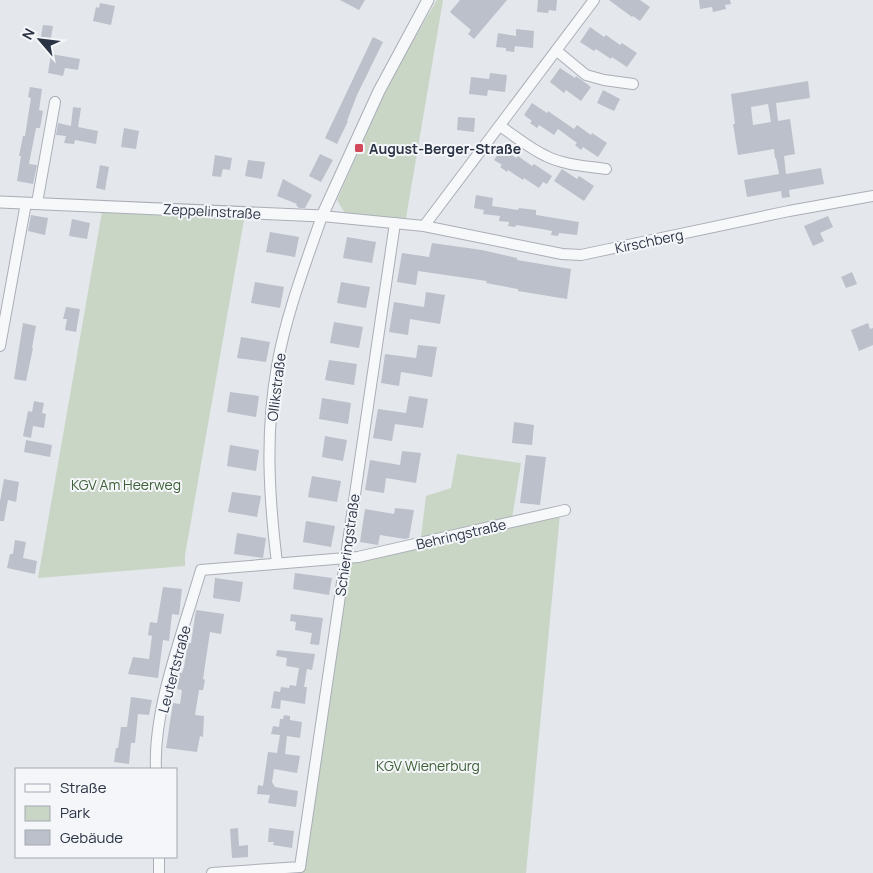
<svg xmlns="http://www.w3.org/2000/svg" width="873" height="873" font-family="Manrope,sans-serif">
<rect width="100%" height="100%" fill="#e4e7ec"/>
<g fill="#c9d6c5">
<path d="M437,0H443L406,218L346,215L337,200L394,72Z"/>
<path d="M102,212L244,220L185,555V566L38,578Z"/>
<path d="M457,454L521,463L511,525L560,514L526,873H302L350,563L420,545L426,496L451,488Z"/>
</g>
<g fill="#bbc0ca" fill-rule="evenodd">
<path d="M340,0H365L359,10Z"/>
<path d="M460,0H507L474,39L468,34L471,30L450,12Z"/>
<path d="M538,0H557L556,11L549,10L548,13L537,12Z"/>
<path d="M609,0H640L650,7L640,21L633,16L632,17Z"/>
<path d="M699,0H730L731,4L725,5L726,9L713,12L712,7L700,9Z"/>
<path d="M100,3L115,6L111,25L93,21L96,7L99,8Z"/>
<path d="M43,25L53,26L50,43L40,42Z"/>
<path d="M590,27L604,37L606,35L620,45L622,43L637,53L627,67L612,57L611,59L596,49L594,51L580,42Z"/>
<path d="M516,29L534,31L533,48L515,46L514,52L506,51V48L496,47L498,33L516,36Z"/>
<path d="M373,37L383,42L357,95L347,121H348L337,144L325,138Z"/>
<path d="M51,54L80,59L78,70L65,68L63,76L48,73Z"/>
<path d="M560,68L575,78L576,76L591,87L581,101L566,90L564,93L550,82Z"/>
<path d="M490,73L507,75L505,92L488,90L487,96L469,94L471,77L489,79Z"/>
<path d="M808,81L810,98L776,103L778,121L790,119L795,154L784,156L786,174L821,168L824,184L789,190L790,197L782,198L781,191L747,197L744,180L779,174L776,158H775L774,149L738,155L733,124H735L731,94ZM768,104L771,122L753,125L751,107Z"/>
<path d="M30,87L42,89L39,110L43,111L40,128H36L29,164L37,165L33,184L17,181L21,156H19L23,136H25L31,98L28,97Z"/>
<path d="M603,90L620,99L614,111L597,103Z"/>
<path d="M532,103L547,113L548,111L574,129L577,125L591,135L592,133L607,143L598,157L583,147L581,150L575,145L577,143L558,129L554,135L539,125L537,128L530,123L532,121L524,115Z"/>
<path d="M73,107L81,108L78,127L98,131L96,144L75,140L74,144L64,143L66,136L56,135L58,123L71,126Z"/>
<path d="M458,117L475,118L474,132L457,130Z"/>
<path d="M124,128L139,131L136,149L121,147Z"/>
<path d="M502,148L516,158L518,156L532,166L534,164L552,176L547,184L543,182L539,188L524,178L523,180L508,170L507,172L500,167L502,165L494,160Z"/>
<path d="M320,154L333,160L321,182L309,176Z"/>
<path d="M215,155L232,158L230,170L223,169L221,177L212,176Z"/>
<path d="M248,160L265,162L262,179L245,176Z"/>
<path d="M100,165L109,167L105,190L96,188Z"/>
<path d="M562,169L577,179L579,176L594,186L584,201L554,181Z"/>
<path d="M283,179L312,195L305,208H299L296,205L297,204L277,196Z"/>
<path d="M476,195L493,198L492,206L518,210L519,208L536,210V215L579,222L577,235L559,233L558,236L551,235L552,231L542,229L516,225L515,227L508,226L509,222L499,221L500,216L483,214L484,210L474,208Z"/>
<path d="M31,215L48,218L45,235L28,231Z"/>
<path d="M828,216L833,227L820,233L824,241L813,246L804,226Z"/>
<path d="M72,219L90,223L87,239L69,236Z"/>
<path d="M270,232L299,237L295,257L266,252Z"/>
<path d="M347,237L376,242L372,263L343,258Z"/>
<path d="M432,243L482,250L517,258V260L571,269L567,299L518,291V289L486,283L487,281L418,271L416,285L397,282L402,253L429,257Z"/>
<path d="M852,272L857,284L846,288L841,277Z"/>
<path d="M255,282L284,287L280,308L251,303Z"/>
<path d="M341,282L370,287L366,308L337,303Z"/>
<path d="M426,292L445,295L440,324L410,319L408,335L389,332L394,302L424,307Z"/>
<path d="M66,307L80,309L76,332L65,330L67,319H63Z"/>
<path d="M334,322L363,327L359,348L330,343Z"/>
<path d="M23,323L36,326L32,348H33L26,381L14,379Z"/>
<path d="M868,323L870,329L873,328V345L859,351L851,330Z"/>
<path d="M241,337L270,342L266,362L237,358Z"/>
<path d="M418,345L437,347L432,377L401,372L399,386L381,383L385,354L416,358Z"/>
<path d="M329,360L357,364L354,385L325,380Z"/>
<path d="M230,392L259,396L256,417L227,412Z"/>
<path d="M409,396L428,399L423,428L395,424L392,441L373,438L378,409L406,413Z"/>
<path d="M322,398L351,403L348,424L319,419Z"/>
<path d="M34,401L44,403L42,413L46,414L44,428L33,426L31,438L23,436L28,411L32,412Z"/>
<path d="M514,422L534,425L532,445L512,443Z"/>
<path d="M325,436L347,440L343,461L322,457Z"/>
<path d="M26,440L52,445L50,457L24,452Z"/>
<path d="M230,445L259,450L256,471L227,466Z"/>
<path d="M402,451L421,453L416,483L386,478L384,493L365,490L370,460L400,465Z"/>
<path d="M526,455L546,457L540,505L520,503Z"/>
<path d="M312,476L341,481L337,502L308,497Z"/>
<path d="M4,479L19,482L16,502L8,500L4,521H0V501Z"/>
<path d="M232,492L261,496L257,517L228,512Z"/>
<path d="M395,508L414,510L409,538L405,539L380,535L378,545L360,542L365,509L394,514Z"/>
<path d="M306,521L335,526L331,547L303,542Z"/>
<path d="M237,533L266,538L263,558L234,554Z"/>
<path d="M15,540L26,542L23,558L37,561L35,574L7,568L10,554H13Z"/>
<path d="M295,573L332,578L329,595L293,589Z"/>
<path d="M215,578L243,582L240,602L213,598Z"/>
<path d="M163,587L182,589L179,615L172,614L169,641L163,640L158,678L128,674L133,657L149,659L152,636L148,635L150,622L157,623Z"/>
<path d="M196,610L224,614L221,634L210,632L203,679L205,680L203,690H199L195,715L204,716L203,737L200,736L197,752L166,748L173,703L180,704L182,690L177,689L180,673H182L184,667L188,643H191Z"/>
<path d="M291,614L323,618L319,645L310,644L312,633L295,630L296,622L290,621Z"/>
<path d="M277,650L315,654L312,670L307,669L304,687H307L305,704L281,700L280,709L271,708L274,691L280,692L281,687L289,688L290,685L296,686L299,668L286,666L287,658L276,656Z"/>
<path d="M131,697L152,700L149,715L138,714L135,743H131L129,764L114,762L116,748H118L121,727H127Z"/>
<path d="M284,715L290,716V720L302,722L300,738L287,736L285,754L300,756L297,773L274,769L272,782L275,787L298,791L296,807L268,803L270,795L257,794L258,785L263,786L268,752L277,753L280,735L271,734L273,726L279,727L280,719H283Z"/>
<path d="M238,828L239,846L248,845V857L232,858L230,829Z"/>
<path d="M269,828L294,831L292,848L273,845L274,842H268Z"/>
</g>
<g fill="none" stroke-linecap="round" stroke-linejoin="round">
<defs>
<g id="minor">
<path d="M557,51L586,75L604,80L633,84"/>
<path d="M500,126C515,136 529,148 546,156C564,165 586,166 606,169"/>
<path d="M37,203L55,102"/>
<path d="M424,226L594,0"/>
<path d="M0,346L26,203"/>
<path d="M277,563C269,497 265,433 277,366C286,315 305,265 322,216L424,226L562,254L581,255L789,211L873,196"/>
<path d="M156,769C153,708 184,629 201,570L358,557L565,510"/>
<path d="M159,857V873"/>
<path d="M212,873L300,867L395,223"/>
</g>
<path id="tertiary" d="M0,202L322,216L379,91L428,0"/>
</defs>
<use href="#minor" stroke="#a9aeb7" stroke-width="12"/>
<use href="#tertiary" stroke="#a9aeb7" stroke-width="13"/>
<use href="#minor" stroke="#f7f8fa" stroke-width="10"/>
<use href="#tertiary" stroke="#f7f8fa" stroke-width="11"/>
</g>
<rect fill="#d1495b" stroke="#f4f6f9" stroke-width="2" x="354" y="143" width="10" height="10" rx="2.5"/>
<g text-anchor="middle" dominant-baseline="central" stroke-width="4" stroke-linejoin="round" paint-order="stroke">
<g font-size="14" font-weight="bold" fill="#2b3445" stroke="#f4f6f9" text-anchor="start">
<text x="369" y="148">August-Berger-Straße</text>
</g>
<g font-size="14" fill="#2b3445" stroke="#f4f6f9">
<text transform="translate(212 211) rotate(3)">Zeppelinstraße</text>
<text transform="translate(649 241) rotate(-12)">Kirschberg</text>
<text transform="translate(276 387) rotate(-83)">Ollikstraße</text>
<text transform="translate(461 534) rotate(-13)">Behringstraße</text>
<text transform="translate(347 545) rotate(-82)">Schieringstraße</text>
<text transform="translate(174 669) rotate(-75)">Leutertstraße</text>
</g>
<g font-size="14" fill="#3f6138" stroke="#f4f6f9">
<text x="126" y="484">KGV Am Heerweg</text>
<text x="428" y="765">KGV Wienerburg</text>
</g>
</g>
<rect x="15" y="768" width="162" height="90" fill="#f4f6f9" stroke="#a4a8b1"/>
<rect x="25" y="784" width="25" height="8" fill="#f7f8fa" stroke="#a4a8b1"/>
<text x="60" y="793" font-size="15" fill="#2b3445">Straße</text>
<rect x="25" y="806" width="25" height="15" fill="#c9d6c5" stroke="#a4a8b1"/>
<text x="60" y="818" font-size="15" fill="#2b3445">Park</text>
<rect x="25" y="830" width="25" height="15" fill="#bbc0ca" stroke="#a4a8b1"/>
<text x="60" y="843" font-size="15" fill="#2b3445">Gebäude</text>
<g transform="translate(40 40) rotate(298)" stroke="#f4f6f9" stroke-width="4" paint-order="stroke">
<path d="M0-4L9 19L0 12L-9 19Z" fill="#2b3445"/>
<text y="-8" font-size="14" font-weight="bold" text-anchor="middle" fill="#2b3445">N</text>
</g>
</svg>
